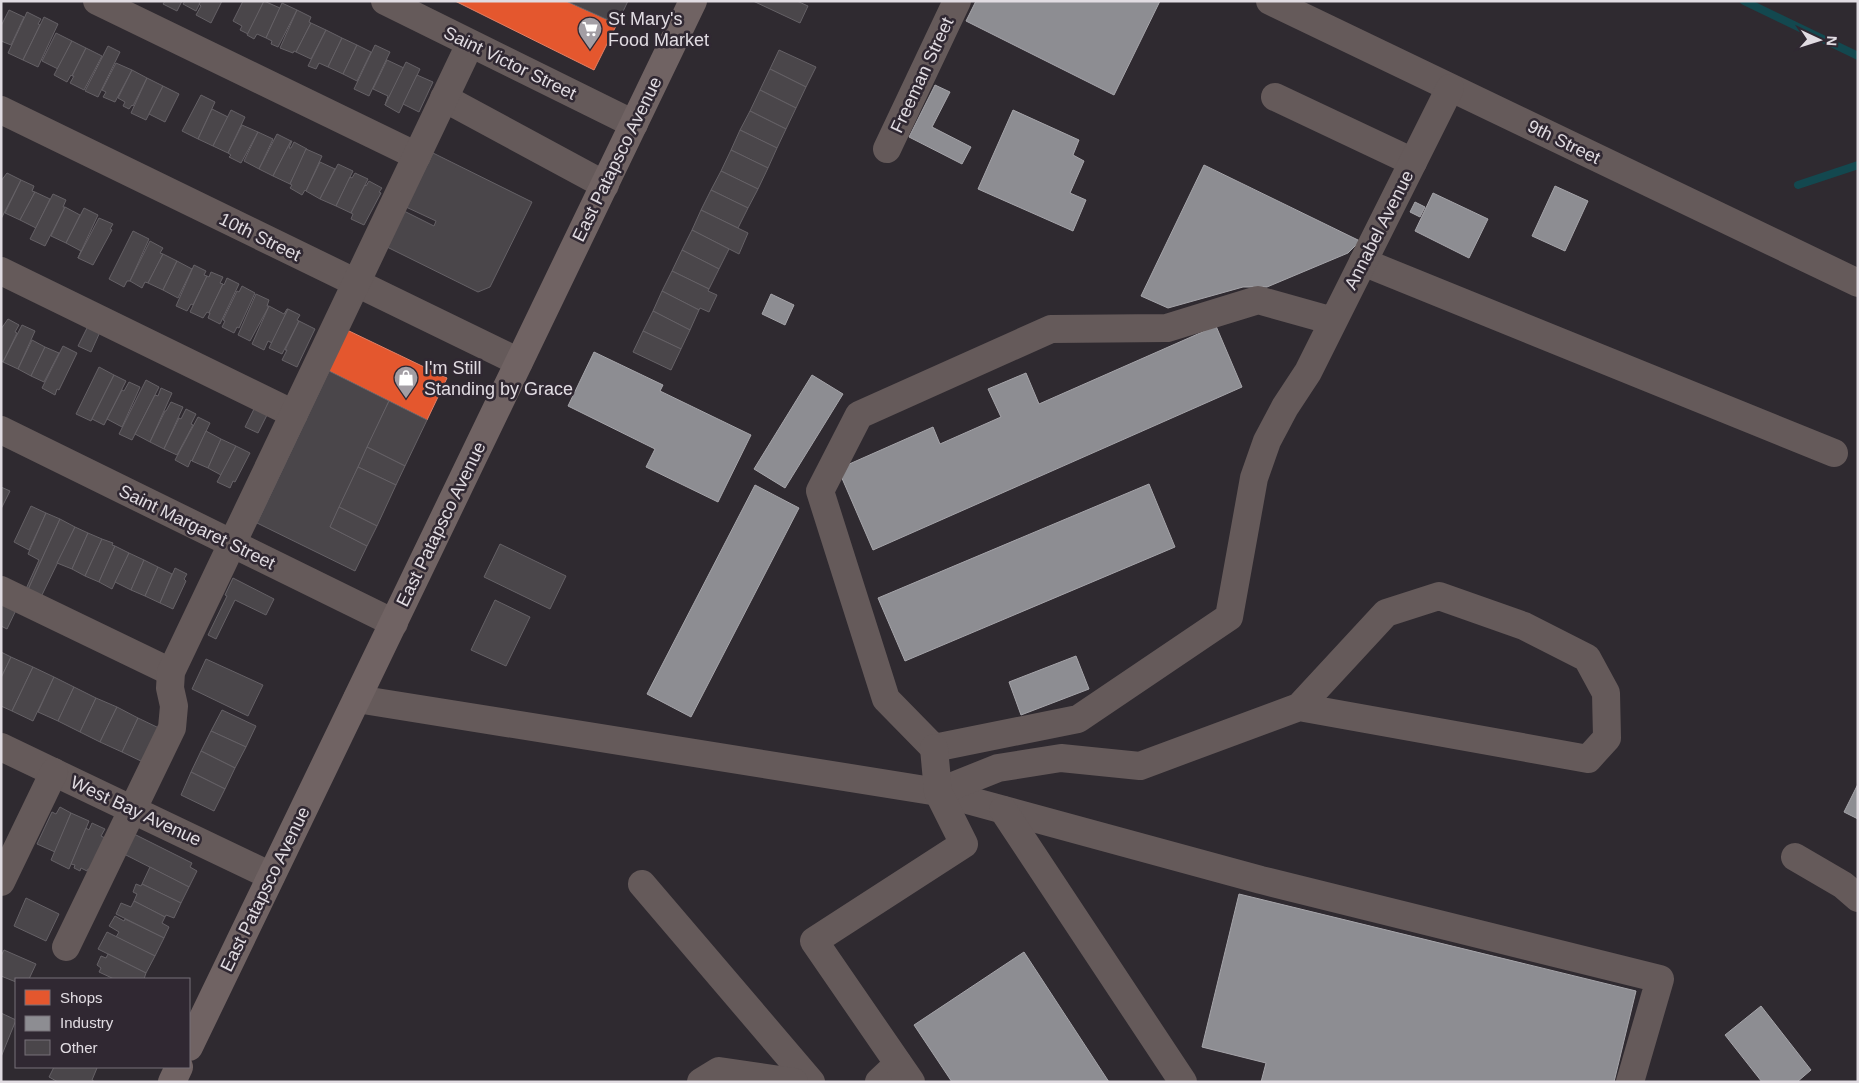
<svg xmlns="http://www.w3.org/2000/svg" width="1859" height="1083" font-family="Helvetica,sans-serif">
<rect width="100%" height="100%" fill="#2f2a30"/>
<g fill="#e4572e" stroke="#e37f64">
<path d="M455,1H566L617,24L594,70Z"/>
<path d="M347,330L447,378L427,420L329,371Z"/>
</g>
<g fill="#8d8d92" stroke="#a6a5aa">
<path d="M976,1H1160L1114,95L966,21Z"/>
<path d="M935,85L950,92L932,127L971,147L962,164L909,137Z"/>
<path d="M1013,110L1079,140L1073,155L1084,161L1070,193L1086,200L1073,231L978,189Z"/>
<path d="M1204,165L1360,241L1348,253L1267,287H1243L1168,308L1141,296Z"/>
<path d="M1555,186L1588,201L1565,251L1532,236Z"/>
<path d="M1433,193L1488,219L1469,258L1415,231Z"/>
<path d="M1415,202L1425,207L1420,217L1410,212Z"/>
<path d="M771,294L794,305L785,325L762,314Z"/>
<path d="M1216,326L1242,387L873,550L838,469L933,427L940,444L1001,417L988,389L1026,373L1039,404Z"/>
<path d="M594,352L663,385L660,391L751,435L718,502L646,467L655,449L568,406Z"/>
<path d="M812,375L843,394L785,488L754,469Z"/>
<path d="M1149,484L1175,547L905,661L878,598Z"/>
<path d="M755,485L799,508L691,717L647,694Z"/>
<path d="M1076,656L1089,689L1021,715L1009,682Z"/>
<path d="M1858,784V819L1844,812Z"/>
<path d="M1239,894L1636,991L1614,1082H1261L1266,1063L1202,1047Z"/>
<path d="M1024,952L1109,1082H952L914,1025Z"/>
<path d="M1761,1006L1811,1070L1797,1082H1762L1725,1035Z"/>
</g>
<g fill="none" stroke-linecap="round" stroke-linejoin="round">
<g stroke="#13484f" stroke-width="8">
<path d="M1744,1L1858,56"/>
<path d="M1798,185L1858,165"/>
</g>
</g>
<g fill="#4a464a" stroke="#656166">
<path d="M165,1H182L177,11L163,4Z"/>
<path d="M185,1H201L196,11L183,4Z"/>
<path d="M201,1H222L211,23L196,15L201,6L199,4Z"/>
<path d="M243,1H264L248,34L240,30L242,26L233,21Z"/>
<path d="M264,1L280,8L266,38L257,34L254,39L247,35Z"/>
<path d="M566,1H628L617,24Z"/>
<path d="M753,1H797L808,6L800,23Z"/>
<path d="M282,3L297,10L278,47L271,44L272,41L266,38Z"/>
<path d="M9,10L24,17L11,45L1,41V26Z"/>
<path d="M297,10L311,17L309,22L311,23L296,52L294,51L293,53L280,48Z"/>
<path d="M27,12L41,19L38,24L40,25L23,60L8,53Z"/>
<path d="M44,17L58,24L38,67L23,60Z"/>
<path d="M311,23L326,30L311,59L296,52Z"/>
<path d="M326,30L342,38L328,67L319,63L316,69L308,66Z"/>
<path d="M56,33L72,41L58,69L42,61Z"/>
<path d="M342,38L357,45L343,74L328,67Z"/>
<path d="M72,41L86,48L72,76L71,75L67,82L54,75Z"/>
<path d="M357,45L371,52L357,81L343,74Z"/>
<path d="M375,45L390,52L369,96L354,89Z"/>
<path d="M108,46L120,52L98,97L85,91Z"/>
<path d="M86,48L102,56L84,90L70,83L74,76H72Z"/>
<path d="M779,50L816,67L806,87L770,69Z"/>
<path d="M387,60L404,68L385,105L388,96L373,89Z"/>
<path d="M406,62L420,69L399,113L385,105Z"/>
<path d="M116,63L132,70L115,102L103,97L106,92L102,90Z"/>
<path d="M770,69L806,87L796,108L760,90Z"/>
<path d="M132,70L147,78L133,106L132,105L129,109L123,106L125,102L118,98Z"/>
<path d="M417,75L433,82L419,112L403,104Z"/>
<path d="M147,78L163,86L146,120L131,113Z"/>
<path d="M163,86L179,94L165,122L149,114Z"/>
<path d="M760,90L796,108L786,129L750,111Z"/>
<path d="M201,95L215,102L198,139L182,131Z"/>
<path d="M212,109L228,117L213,146L198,139Z"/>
<path d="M231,110L245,117L228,153L213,146Z"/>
<path d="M750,111L786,129L777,148L740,130Z"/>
<path d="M242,125L258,132L241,163L229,157L231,155L228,153Z"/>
<path d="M740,130L777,148L768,168L731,150Z"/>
<path d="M258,132L273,139L259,169L244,161Z"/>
<path d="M277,134L291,141L273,176L259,169Z"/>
<path d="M291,141H292L289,148H291L294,142L307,149L290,184L273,176Z"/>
<path d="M306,149L322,156L306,191L305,190L302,195L290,188L292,185L290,184Z"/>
<path d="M731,150L768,168L758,189L721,171Z"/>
<path d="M433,153L532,202L490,287L478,292L387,247L404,211L434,226L436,221L406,207Z"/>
<path d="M320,162L335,169L320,199L306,191Z"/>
<path d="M338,164L353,171L336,206L320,199Z"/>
<path d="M721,171L758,189L748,208L711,190Z"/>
<path d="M7,173L21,180L1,219V181Z"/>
<path d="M355,173L368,179L351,213L336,206L350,177L352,178Z"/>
<path d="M21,180L34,186L32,191L35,192L20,220L5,213Z"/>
<path d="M369,181L382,188L379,192L381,193L364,225L351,219L353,214L351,213L365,185L366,186Z"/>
<path d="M711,190L748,208L738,228L701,210Z"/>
<path d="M35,192L50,199L36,228L20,220Z"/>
<path d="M53,194L66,200L63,207H65L45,246L30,239Z"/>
<path d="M65,207L80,215L66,243L51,236Z"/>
<path d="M84,208L98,215L78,258L81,251L66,243Z"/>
<path d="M701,210L748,233L739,254L692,230Z"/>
<path d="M99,218L113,224L110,229L112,230L93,265L78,258Z"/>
<path d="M692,230L729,249L719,269L682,250Z"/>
<path d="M133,231L149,239L130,281H127L124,287L109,279Z"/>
<path d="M150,241L163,248L160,253L163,254L148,283L145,282L142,288L130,281Z"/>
<path d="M682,250L719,269L709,289L672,271Z"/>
<path d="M163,254L177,261L163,290L148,283Z"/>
<path d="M177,261L192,269L178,298L163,290Z"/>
<path d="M194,265L206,271L204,275L207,276L193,305L191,304L187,311L176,306Z"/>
<path d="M672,271L709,289L708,291L717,295L709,312L700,308L699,310L662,291Z"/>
<path d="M211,272L223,277L220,283L223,284L209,313L207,312L203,318L190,312L207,276L209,277Z"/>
<path d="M227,278L239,284L220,324L208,318L210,313H209L223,284L224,285Z"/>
<path d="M242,286L255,293L239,328L237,327L234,333L222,327L225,321L223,320L237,291L239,292Z"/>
<path d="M662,291L699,310L690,330L653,311Z"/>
<path d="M256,294L269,300L267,306H269L250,341L238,335Z"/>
<path d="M269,306L284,314L287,309H288L272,343L268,341L264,350L252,344Z"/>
<path d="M288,309L300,315L297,320L299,321L282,354L269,348Z"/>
<path d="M653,311L690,330L681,349L643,331Z"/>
<path d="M8,319L19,325L15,332L17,333L3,362L1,361V329Z"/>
<path d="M299,321L315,329L297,367L282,360L287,350H285Z"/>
<path d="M22,325L35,331L18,369L3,362Z"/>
<path d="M88,326L100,332L91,352L78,346Z"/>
<path d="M643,331L681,349L671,370L633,352Z"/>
<path d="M32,340L45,347L31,376L18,369Z"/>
<path d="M63,346L77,353L59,390L57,389L55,395L42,388Z"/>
<path d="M45,347L59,353L44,382L31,376Z"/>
<path d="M99,367L114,375L91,421L76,414Z"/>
<path d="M329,371L389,401L330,527L367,546L355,571L257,523Z"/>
<path d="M114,375L126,381L104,425L92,419Z"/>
<path d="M146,380L159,387L132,440L119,434Z"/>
<path d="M129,382L140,387L122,427L107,419L122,390L124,391Z"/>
<path d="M161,388L172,393L150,442L135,434L155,395L158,396Z"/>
<path d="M389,401L427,420L405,466L367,447Z"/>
<path d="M171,402L183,407L164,449L150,442L165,411H166Z"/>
<path d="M255,407L268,413L258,433L245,427Z"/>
<path d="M186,409L196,414L191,424L193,425L177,455L164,449L179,418L181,419Z"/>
<path d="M198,417L210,423L192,461L191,460L188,467L175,460Z"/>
<path d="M206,431L221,439L208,468L192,461Z"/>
<path d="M221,439L236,446L221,475L208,468Z"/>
<path d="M236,446L250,453L235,482L233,481L230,488L217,482Z"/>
<path d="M367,447L405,466L396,485L358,467Z"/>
<path d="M358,467L396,485L377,526L339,507Z"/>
<path d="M1,487L10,491L1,509Z"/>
<path d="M31,506L46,513L29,550L14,542Z"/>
<path d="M339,507L377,526L367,546L330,527Z"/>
<path d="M46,513L60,519L27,592L25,591L39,560L28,554Z"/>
<path d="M60,519L75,527L40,599L27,592Z"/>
<path d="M75,527L88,533L72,569L57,563Z"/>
<path d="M88,533L102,539L85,576L72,569Z"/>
<path d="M102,539L113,543L112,545L115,546L99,582L85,576Z"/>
<path d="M500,544L566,576L550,609L484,577Z"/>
<path d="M115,546L129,553L112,589L99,582Z"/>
<path d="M129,553L144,560L131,590L115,582Z"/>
<path d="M144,560L158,567L145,596L131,590Z"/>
<path d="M158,567L172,574L160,603L145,596Z"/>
<path d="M175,568L187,574L184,579L186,581L173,609L160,603Z"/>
<path d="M233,578L274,599L266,615L235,600L216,639L208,635L227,596L225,595Z"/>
<path d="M495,600L530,617L506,666L471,650Z"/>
<path d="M1,602L17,608L7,629L1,626Z"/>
<path d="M1,652L11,657L1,678Z"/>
<path d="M11,657L33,667L12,711L1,706V678Z"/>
<path d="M206,659L263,685L248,716L192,689Z"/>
<path d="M33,667L54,677L33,721L12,711Z"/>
<path d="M54,677L74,687L58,721L38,712Z"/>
<path d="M74,687L96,698L80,732L58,721Z"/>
<path d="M96,698L117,707L100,742L80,732Z"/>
<path d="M117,707L138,718L122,752L100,742Z"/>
<path d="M222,710L256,726L246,747L211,731Z"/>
<path d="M138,718L161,729L143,762L122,752Z"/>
<path d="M211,731L246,747L235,768L201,751Z"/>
<path d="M201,751L235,768L225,789L191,772Z"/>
<path d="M191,772L225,789L214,811L181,795Z"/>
<path d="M60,807L71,813L55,852L37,844L52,812L56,814Z"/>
<path d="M71,813L89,821L69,869L51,860Z"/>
<path d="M92,823L105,829L101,836L107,839L92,870L88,869L87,871L81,868L80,871L74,868L75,865L71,864L86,828L89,830Z"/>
<path d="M130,832L192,863L190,867L197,871L189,887L120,852Z"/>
<path d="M150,867L189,887L181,903L142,884Z"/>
<path d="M136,884L141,886L142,884L181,903L174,918L166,915L165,917L134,901L137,894L133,892Z"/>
<path d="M26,898L59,914L46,941L14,926Z"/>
<path d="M134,901L165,917L162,923L169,927L164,938L116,914L121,903L131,907Z"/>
<path d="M115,916L124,921L125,919L164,938L155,956L116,937L119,932L109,926Z"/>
<path d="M107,932L155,956L146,973L98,949Z"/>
<path d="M4,950L36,964L29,979H16V982L1,976V956Z"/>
<path d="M108,954L146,973L144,979H114L99,972L101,968L97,965L101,956L106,958Z"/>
<path d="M1,1013L16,1020L1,1057Z"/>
<path d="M54,1067H95L97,1068L92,1080L95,1082H58L49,1077Z"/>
</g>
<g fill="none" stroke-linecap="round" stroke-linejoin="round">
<g stroke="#655a5a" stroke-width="28">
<path d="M97,1L417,156"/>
<path d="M385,1L634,124"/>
<path d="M1270,1L1858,283"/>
<path d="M1275,97L1413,162"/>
<path d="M444,98L605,185"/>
<path d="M1,110L519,362"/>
<path d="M887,149L957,1"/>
<path d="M1363,262L1834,453"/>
<path d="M1,271L294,414"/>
<path d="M1333,321L1258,300L1167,328L1051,329L859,415L820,491L886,699L934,748L1078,719L1229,617L1254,478L1267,441L1285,407L1308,372L1450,88"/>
<path d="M1,430L394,623"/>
<path d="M1,590L171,672"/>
<path d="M357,699L938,792L1261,880L1660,979L1630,1082"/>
<path d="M1,747L271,876"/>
<path d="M938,792L998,768L1061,758L1140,766L1299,707L1588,759L1607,738L1606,693L1587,658L1524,626L1439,596L1386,613L1299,707"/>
<path d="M1003,810L1183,1082"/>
<path d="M1795,857L1843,885L1858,898"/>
<path d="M1,882L54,772"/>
<path d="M642,884L811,1082"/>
<path d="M66,947L172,728L174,706L170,688L171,672L470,44"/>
<path d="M701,1082L719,1071L794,1082"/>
<path d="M879,1082L898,1064"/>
<path d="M911,1082L814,941L964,844L938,792L934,748"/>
</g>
<g stroke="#706363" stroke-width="28">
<path d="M189,1047L693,1"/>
<path d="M172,1082L179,1067"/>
</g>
</g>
<defs>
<symbol id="supermarket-pin" viewBox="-11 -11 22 30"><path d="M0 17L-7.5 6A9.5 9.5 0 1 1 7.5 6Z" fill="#a39ea4" stroke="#302832"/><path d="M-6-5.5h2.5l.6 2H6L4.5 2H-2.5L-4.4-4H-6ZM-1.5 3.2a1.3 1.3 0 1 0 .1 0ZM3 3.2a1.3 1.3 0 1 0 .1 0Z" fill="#fff"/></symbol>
<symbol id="shop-pin" viewBox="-11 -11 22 30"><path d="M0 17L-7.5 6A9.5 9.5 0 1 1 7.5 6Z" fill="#a39ea4" stroke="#302832"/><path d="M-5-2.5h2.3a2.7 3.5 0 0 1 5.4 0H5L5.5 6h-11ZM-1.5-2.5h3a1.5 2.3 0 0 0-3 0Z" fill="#fff"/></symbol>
</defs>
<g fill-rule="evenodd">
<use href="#supermarket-pin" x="576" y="15" width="28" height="38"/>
<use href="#shop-pin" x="392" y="364" width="28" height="38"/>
</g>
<g text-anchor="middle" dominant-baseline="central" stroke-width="5" stroke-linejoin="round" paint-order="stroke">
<g font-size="18" fill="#e1dce2" stroke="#302832" text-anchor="start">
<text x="608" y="19">St Mary's<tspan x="608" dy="21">Food Market</tspan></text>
<text x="424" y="368">I'm Still<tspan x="424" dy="21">Standing by Grace</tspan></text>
</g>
<g font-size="18" fill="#e1dce2" stroke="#302832">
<text transform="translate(510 63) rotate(26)">Saint Victor Street</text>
<text transform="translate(922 75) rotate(-65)">Freeman Street</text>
<text transform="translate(1564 142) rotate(26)">9th Street</text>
<text transform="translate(617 159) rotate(-64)">East Patapsco Avenue</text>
<text transform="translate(1379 230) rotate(-63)">Annabel Avenue</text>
<text transform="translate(260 237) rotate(26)">10th Street</text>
<text transform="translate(441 524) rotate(-64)">East Patapsco Avenue</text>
<text transform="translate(197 527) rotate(26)">Saint Margaret Street</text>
<text transform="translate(136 811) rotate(25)">West Bay Avenue</text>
<text transform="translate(265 889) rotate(-64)">East Patapsco Avenue</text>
</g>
</g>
<rect width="1859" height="1083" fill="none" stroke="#e1dce2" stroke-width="5"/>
<rect x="15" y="978" width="175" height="90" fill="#302832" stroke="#777078"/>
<rect x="25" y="990" width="25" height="15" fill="#e4572e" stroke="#777078"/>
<text x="60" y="1003" font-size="15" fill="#e1dce2">Shops</text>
<rect x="25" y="1016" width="25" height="15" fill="#8d8d92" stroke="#777078"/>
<text x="60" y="1028" font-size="15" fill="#e1dce2">Industry</text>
<rect x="25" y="1040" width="25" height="15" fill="#4a464a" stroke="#777078"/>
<text x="60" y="1053" font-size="15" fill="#e1dce2">Other</text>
<g transform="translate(1819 40) rotate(94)" stroke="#302832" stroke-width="4" paint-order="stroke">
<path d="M0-4L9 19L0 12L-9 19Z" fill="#e1dce2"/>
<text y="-8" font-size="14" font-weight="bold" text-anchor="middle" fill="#e1dce2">N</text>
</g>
</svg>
